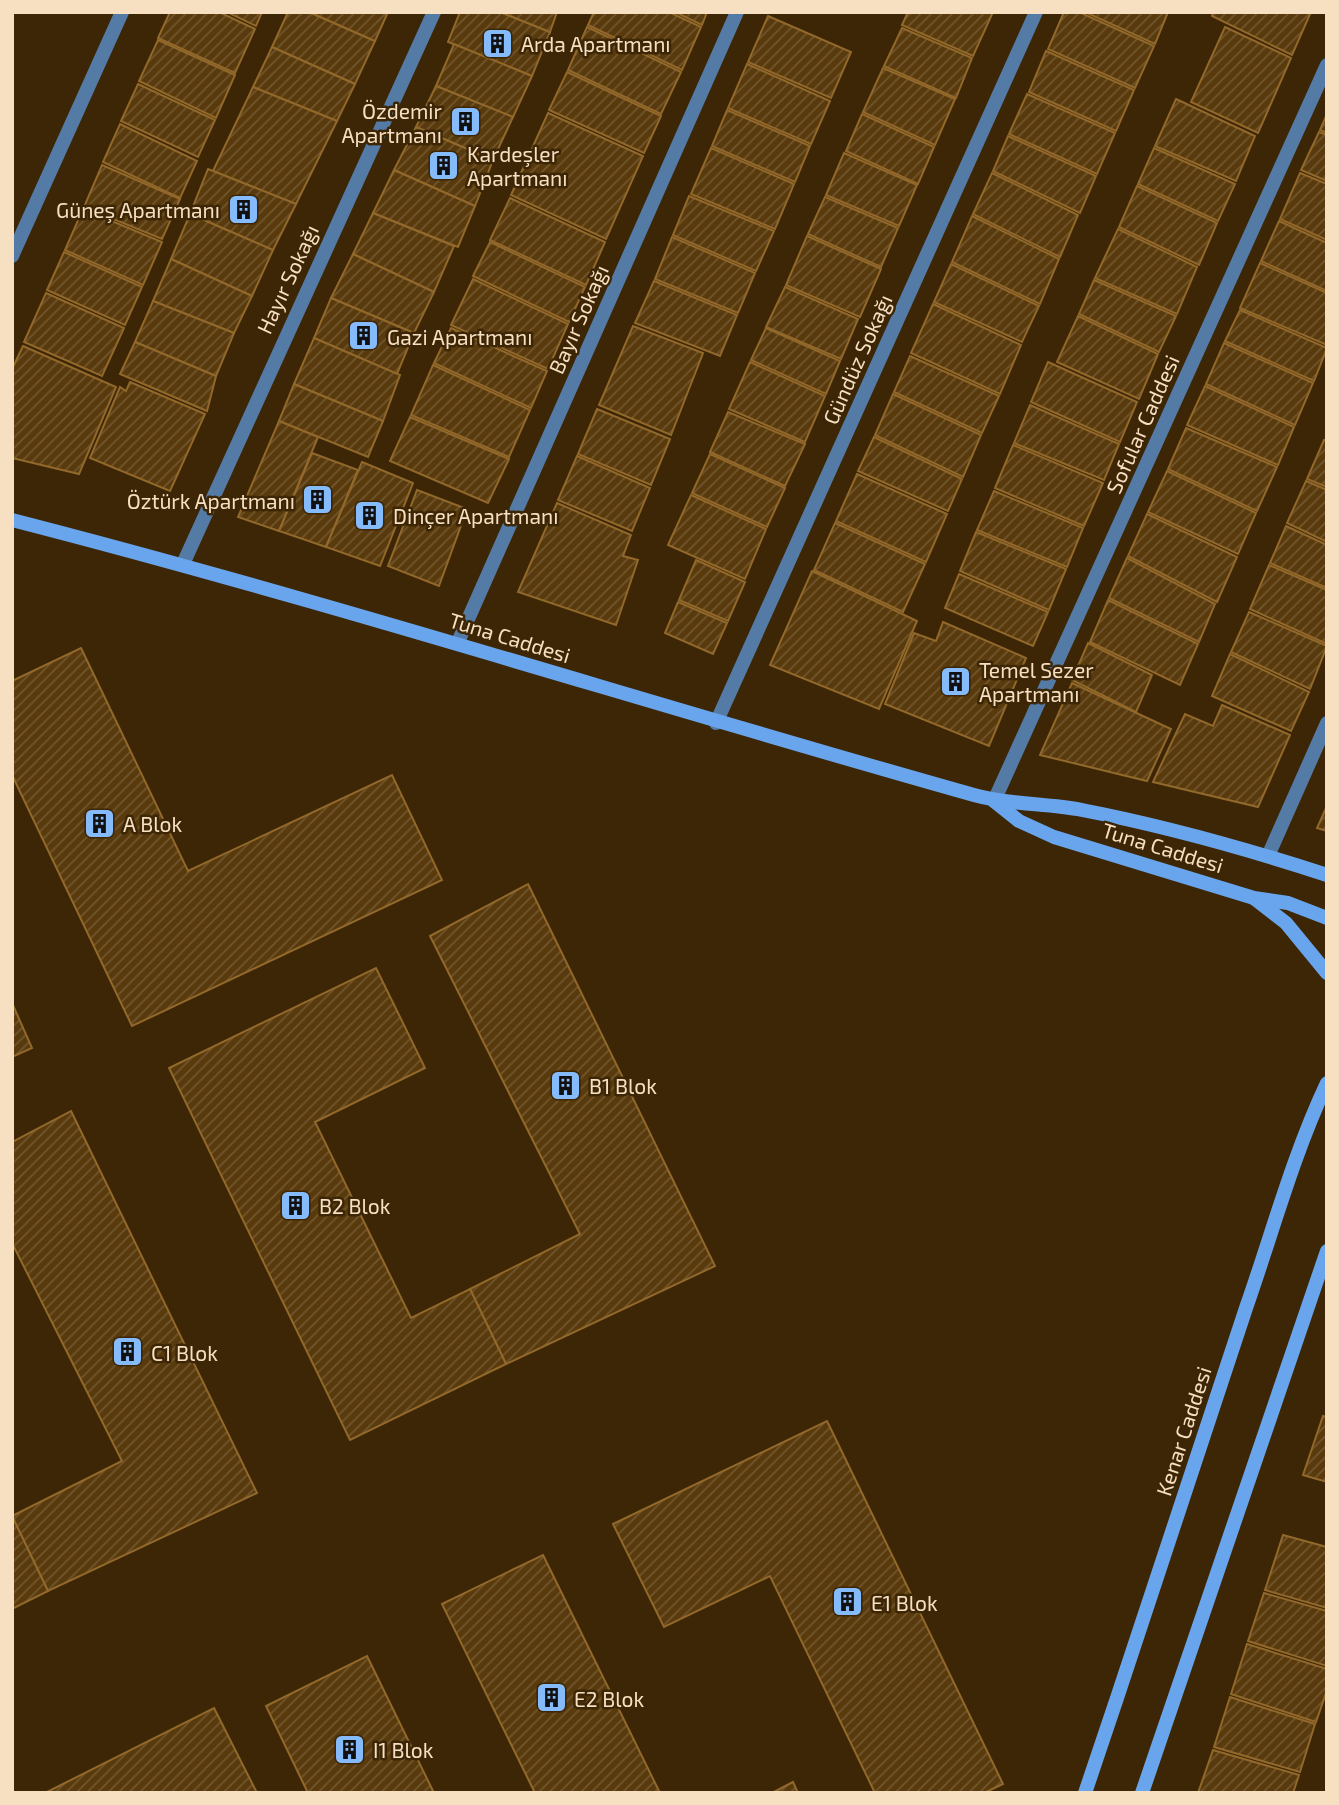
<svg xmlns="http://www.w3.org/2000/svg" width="1339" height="1805" font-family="'Exo 2',sans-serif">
<defs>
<pattern id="building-hatch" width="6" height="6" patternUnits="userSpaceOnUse" patternTransform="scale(1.75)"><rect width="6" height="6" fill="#583a0c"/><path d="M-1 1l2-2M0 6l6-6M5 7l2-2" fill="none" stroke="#71562e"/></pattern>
</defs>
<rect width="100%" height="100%" fill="#3c2605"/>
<g fill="url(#building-hatch)" stroke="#92682b" stroke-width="2">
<path d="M170,12H219L255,29L235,73L158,38Z"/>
<path d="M227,12H262L256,26Z"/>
<path d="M288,12H309L375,41L355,84L272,47Z"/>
<path d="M309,12H388L375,41Z"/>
<path d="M460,12H500L550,32L532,76L448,42Z"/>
<path d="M500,12H557L550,32Z"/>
<path d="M594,12H669L701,27L682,70L588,25Z"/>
<path d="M675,12H707L702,25Z"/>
<path d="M908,12H993L973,56L902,25Z"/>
<path d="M1064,12H1079L1154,46L1135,88L1048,49Z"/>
<path d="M1085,12H1168L1155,44Z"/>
<path d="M1213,12H1311L1292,55L1212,16Z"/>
<path d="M768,16L851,52L831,98L748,62Z"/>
<path d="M587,27L681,72L661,114L568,70Z"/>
<path d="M1225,27L1291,58L1258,133L1191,102Z"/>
<path d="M902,28L972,58L956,98L884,66Z"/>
<path d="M158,40L235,75L216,118L139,81Z"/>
<path d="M454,44L532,76L513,117L436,86Z"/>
<path d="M272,47L355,84L337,121L253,87Z"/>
<path d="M1046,51L1134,90L1116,131L1029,92Z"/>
<path d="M747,64L830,101L811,144L728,108Z"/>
<path d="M883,68L955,99L935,145L863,112Z"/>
<path d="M567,72L661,116L644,153L549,110Z"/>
<path d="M138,84L215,120L198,157L121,121Z"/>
<path d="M436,86L513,117L493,160L416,127Z"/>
<path d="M253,87L337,121L296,204L213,171Z"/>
<path d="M1027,94L1115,133L1097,174L1009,134Z"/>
<path d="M1176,99L1255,136L1236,181L1155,146Z"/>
<path d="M727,110L810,146L795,182L712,146Z"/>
<path d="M548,113L643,156L606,239L511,195Z"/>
<path d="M862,114L934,147L918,184L846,151Z"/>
<path d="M1327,114V133L1320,130Z"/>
<path d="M120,124L197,161L180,198L103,162Z"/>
<path d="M416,127L493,160L475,206L394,170Z"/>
<path d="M1319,132L1327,135V181L1301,170Z"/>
<path d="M1008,136L1096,176L1080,213L993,171Z"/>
<path d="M711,148L794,184L775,229L691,194Z"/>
<path d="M1154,148L1235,184L1218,221L1138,184Z"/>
<path d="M844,153L917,185L899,226L826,195Z"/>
<path d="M102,165L180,199L162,239L84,207Z"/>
<path d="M208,169L296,204L273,250L190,214Z"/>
<path d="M394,170L475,206L458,247L373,213Z"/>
<path d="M992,173L1078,215L1060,257L973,214Z"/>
<path d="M1300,173L1327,184V240L1280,219Z"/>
<path d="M1137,186L1217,223L1199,265L1119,227Z"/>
<path d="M689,196L774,231L756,271L673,235Z"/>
<path d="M825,197L898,228L881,267L808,234Z"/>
<path d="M510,198L605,242L586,285L490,240Z"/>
<path d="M83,209L162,242L143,285L65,250Z"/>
<path d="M373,213L454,246L434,292L353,254Z"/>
<path d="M190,214L273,250L252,296L171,259Z"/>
<path d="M972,216L1059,259L1040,304L952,262Z"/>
<path d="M1279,221L1327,243V291L1261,261Z"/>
<path d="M1118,229L1197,267L1177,314L1095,278Z"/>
<path d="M807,236L881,269L860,317L786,285Z"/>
<path d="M672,237L755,273L738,313L655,279Z"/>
<path d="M490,242L585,287L569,322L473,276Z"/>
<path d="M64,252L142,287L125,325L47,290Z"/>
<path d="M353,254L434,292L414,333L331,298Z"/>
<path d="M171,259L252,296L234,333L153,301Z"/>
<path d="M1260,263L1327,293V345L1240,308Z"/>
<path d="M951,264L1039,306L1022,342L934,302Z"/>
<path d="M473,279L568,324L548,369L451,325Z"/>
<path d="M1094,280L1176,316L1159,352L1079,314Z"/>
<path d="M654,281L737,315L720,356L635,323Z"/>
<path d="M785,287L858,319L841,359L766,327Z"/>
<path d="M46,293L124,328L102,376L24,342Z"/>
<path d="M331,298L414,333L397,374L314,338Z"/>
<path d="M153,301L234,333L216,376L135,342Z"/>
<path d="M933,304L1021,345L1000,394L911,353Z"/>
<path d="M1240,310L1327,348L1314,381L1225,341Z"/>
<path d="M1078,316L1158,354L1139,399L1057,362Z"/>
<path d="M633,326L703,353L671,435L599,405Z"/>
<path d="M451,328L547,371L531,408L434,363Z"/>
<path d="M766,328L840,361L826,394L751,360Z"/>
<path d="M314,338L400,375L383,421L294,384Z"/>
<path d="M135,342L216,376L207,411L120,374Z"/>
<path d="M1224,343L1313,383L1295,425L1206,384Z"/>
<path d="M23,346L116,387L79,474L12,458V369Z"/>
<path d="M910,356L999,396L982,433L894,392Z"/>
<path d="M750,362L825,396L805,442L729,409Z"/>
<path d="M1048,362L1137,402L1120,442L1031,402Z"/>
<path d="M433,365L530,410L509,457L411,415Z"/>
<path d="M130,382L205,414L170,491L90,458L120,387L126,391Z"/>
<path d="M294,384L383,421L368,457L279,421Z"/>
<path d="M1205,386L1294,427L1278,465L1187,425Z"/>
<path d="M893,394L981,435L963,477L875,435Z"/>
<path d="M1030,405L1119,444L1104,480L1014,443Z"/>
<path d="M597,409L670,439L651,485L578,454Z"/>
<path d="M728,412L805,444L785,486L710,452Z"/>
<path d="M410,417L509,459L488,503L390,461Z"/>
<path d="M279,421L318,437L279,531L238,517Z"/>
<path d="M1186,428L1277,467L1257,511L1168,469Z"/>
<path d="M874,437L962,479L948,511L858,471Z"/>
<path d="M1324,440L1327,441V487L1307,479Z"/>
<path d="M1013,445L1103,483L1084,526L995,488Z"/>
<path d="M312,453L358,470L326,547L279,531Z"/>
<path d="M710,454L785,488L767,527L692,493Z"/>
<path d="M577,456L650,488L632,531L558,500Z"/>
<path d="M362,462L413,483L380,566L326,547Z"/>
<path d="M1167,471L1256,513L1238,554L1148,512Z"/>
<path d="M857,474L947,514L926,562L836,521Z"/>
<path d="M1306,481L1327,490V542L1287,523Z"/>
<path d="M417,490L467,509L439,586L388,566Z"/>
<path d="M994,491L1083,528L1067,567L977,530Z"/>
<path d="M691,495L766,529L745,579L668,545Z"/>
<path d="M557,503L631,535L623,556L638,560L616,625L518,592Z"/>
<path d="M1147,514L1237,557L1217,602L1128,556Z"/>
<path d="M835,523L925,564L903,612L814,570Z"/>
<path d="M1286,526L1327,545V588L1270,563Z"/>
<path d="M976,532L1066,569L1049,610L960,571Z"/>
<path d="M1127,558L1215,604L1199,642L1109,598Z"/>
<path d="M696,560L745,582L728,621L679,600Z"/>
<path d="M1269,565L1327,590V644L1250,609Z"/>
<path d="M812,571L917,621L879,709L770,665Z"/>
<path d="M959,574L1048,612L1033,646L945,608Z"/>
<path d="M1108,600L1198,644L1180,685L1090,642Z"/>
<path d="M678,602L727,623L713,654L665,633Z"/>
<path d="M1249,612L1327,646L1310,689L1231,652Z"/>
<path d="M943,622L1026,658L989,746L885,704L914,633L936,641Z"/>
<path d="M1088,643L1152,675L1136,712L1072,680Z"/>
<path d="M81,648L188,871L392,775L442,880L132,1026L12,775V681Z"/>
<path d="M1230,654L1309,692L1291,731L1212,696Z"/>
<path d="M1072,683L1171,729L1147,781L1040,755Z"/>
<path d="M1222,705L1290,735L1258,807L1153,782L1185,714L1213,726Z"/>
<path d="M1327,806V831L1317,828Z"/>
<path d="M528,884L715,1266L506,1364L470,1289L580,1234L430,936Z"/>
<path d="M376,968L425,1068L315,1122L411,1318L470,1289L506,1364L350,1440L169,1068Z"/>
<path d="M12,1003L32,1048L12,1057Z"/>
<path d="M71,1111L257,1493L48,1591L12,1516L122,1461L12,1243V1142Z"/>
<path d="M1323,1416L1327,1417V1482L1303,1475Z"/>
<path d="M827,1421L1003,1784L984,1793H875L770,1576L664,1627L613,1524Z"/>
<path d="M12,1516L48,1591L12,1609Z"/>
<path d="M1283,1535L1327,1547V1608L1265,1590Z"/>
<path d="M543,1555L660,1793H535L442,1604Z"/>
<path d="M1264,1593L1327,1611V1666L1248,1641Z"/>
<path d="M1247,1644L1327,1669V1690L1316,1722L1231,1694Z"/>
<path d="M367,1656L434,1793H308L266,1706Z"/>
<path d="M1230,1697L1315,1724L1300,1772L1214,1747Z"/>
<path d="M214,1708L257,1793H45Z"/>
<path d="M1213,1750L1299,1775L1293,1793H1198Z"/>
<path d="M793,1782L798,1793H772Z"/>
</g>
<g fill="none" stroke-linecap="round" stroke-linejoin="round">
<g stroke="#547aa6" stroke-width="14">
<path d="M12,256L122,12"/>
<path d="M183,564L434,12"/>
<path d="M458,642L737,12"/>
<path d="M716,723L1036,12"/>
<path d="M994,801L1327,65"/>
<path d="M1268,856L1327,723"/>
</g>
<g stroke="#69a5ec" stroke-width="14">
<path d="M12,520C335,603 653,705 974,795C1009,805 1046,803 1082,810C1165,826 1247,849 1327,875"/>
<path d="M994,801L1019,821L1054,837L1254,898L1288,903L1327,918"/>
<path d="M1255,899L1286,923L1327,973"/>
<path d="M1085,1793C1140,1632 1191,1470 1246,1308C1272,1234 1293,1155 1327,1083"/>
<path d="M1142,1793L1327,1251"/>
</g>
</g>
<defs>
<symbol id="building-square" viewBox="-11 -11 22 22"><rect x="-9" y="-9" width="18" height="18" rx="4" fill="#85bbfb" stroke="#3c2605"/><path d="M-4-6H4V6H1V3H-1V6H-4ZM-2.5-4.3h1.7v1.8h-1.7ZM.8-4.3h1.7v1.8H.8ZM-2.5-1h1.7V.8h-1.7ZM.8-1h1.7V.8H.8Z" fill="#111"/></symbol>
</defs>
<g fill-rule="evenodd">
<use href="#building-square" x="480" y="26" width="35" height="35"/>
<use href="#building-square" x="448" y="104" width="35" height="35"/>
<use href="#building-square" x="426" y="148" width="35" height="35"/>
<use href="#building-square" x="226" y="192" width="35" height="35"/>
<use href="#building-square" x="346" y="318" width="35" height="35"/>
<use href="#building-square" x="300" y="482" width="35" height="35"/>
<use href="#building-square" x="352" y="498" width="35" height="35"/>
<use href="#building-square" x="938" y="664" width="35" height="35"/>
<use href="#building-square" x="82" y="806" width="35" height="35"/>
<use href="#building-square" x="548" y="1068" width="35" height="35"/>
<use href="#building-square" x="278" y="1188" width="35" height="35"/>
<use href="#building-square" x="110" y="1334" width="35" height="35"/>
<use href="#building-square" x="830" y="1584" width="35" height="35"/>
<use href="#building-square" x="534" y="1680" width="35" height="35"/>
<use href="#building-square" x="332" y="1732" width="35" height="35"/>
</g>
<g text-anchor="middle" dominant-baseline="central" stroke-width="5" stroke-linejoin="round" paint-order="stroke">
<g font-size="21" fill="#f7dfc2" stroke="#3c2605" text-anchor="start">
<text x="521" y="43">Arda Apartmanı</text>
<text x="442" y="110" text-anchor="end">Özdemir<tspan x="442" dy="24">Apartmanı</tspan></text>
<text x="467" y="153">Kardeşler<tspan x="467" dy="24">Apartmanı</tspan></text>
<text x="220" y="209" text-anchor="end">Güneş Apartmanı</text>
<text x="387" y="336">Gazi Apartmanı</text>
<text x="295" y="500" text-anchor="end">Öztürk Apartmanı</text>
<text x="393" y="515">Dinçer Apartmanı</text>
<text x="979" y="669">Temel Sezer<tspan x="979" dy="24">Apartmanı</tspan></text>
<text x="123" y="823">A Blok</text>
<text x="589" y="1085">B1 Blok</text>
<text x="319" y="1205">B2 Blok</text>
<text x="151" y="1352">C1 Blok</text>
<text x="871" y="1602">E1 Blok</text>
<text x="574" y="1698">E2 Blok</text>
<text x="373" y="1749">I1 Blok</text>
</g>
<g font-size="21" fill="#f7dfc2" stroke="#3c2605">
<text transform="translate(287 279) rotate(-65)">Hayır Sokağı</text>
<text transform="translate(578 319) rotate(-66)">Bayır Sokağı</text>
<text transform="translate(857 359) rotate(-66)">Gündüz Sokağı</text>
<text transform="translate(1142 424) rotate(-66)">Sofular Caddesi</text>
<text transform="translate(510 637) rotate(17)">Tuna Caddesi</text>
<text transform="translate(1163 847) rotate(17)">Tuna Caddesi</text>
<text transform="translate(1183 1431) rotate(-72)">Kenar Caddesi</text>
</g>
</g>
<rect width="1339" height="1805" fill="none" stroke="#f7dfc2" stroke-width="28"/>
</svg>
